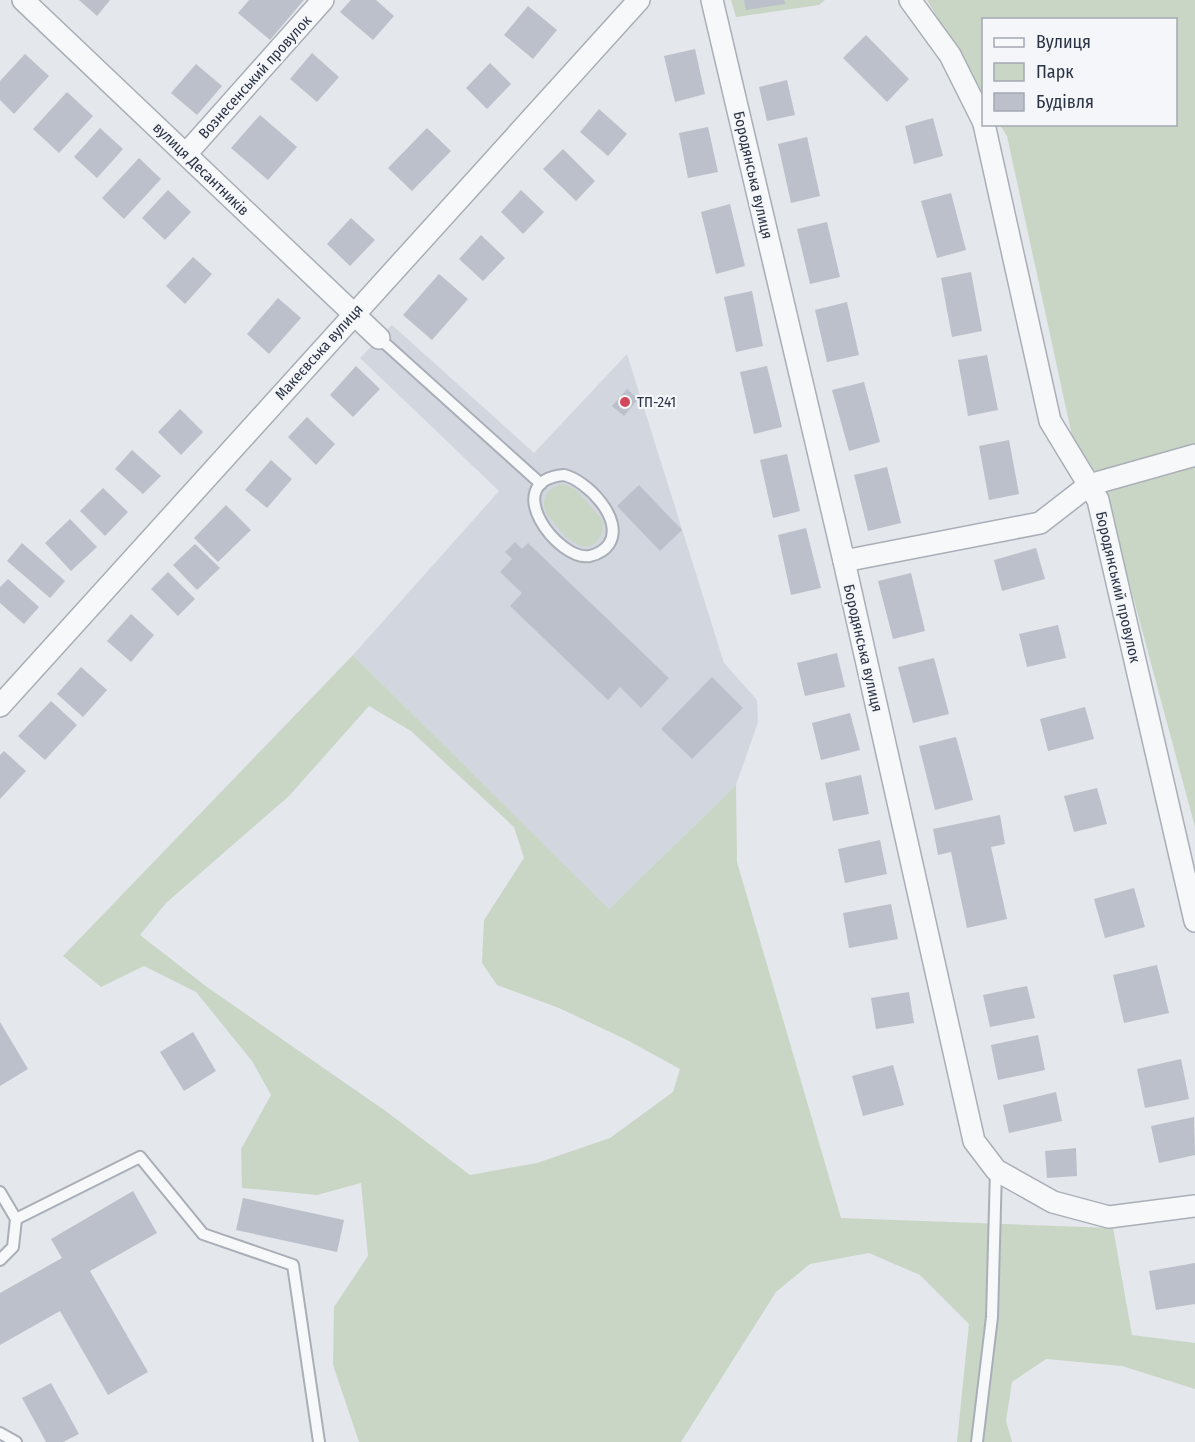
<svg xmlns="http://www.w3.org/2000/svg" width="1195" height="1442" font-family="'Fira Sans Condensed',sans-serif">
<rect width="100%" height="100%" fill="#e4e7ec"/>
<path fill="#d2d6de" d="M392,325L534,453L627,354L724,663L757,700L758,722L736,785L609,909L353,655L499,491L360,358Z"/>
<g fill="#c9d6c5" fill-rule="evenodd">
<path d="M731,0H825L819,5L736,17Z"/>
<path d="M927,0H1195V827L1106,496L1072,436L1007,136L1000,125L1176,124V20H984L983,96Z"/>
<path d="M564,484L575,489L602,519C607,535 592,555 575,543C564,537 556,524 547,515C539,500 547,486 564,484Z"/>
<path d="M353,655L609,909L736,785L737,862L841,1218L1113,1228L1132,1335L1195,1343V1389L1122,1366L1046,1359L1012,1382L1006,1421L1012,1442H957L969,1324L920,1275L869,1253L810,1264L776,1292L681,1442H359L333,1365L334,1307L368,1256L361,1183L317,1195L242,1188L241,1149L271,1095L252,1061L196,992L144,966L101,987L63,956ZM369,706L411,731L514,827L524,858L484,920L482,963L497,985L559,1008L627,1040L680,1069L673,1092L610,1138L537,1163L470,1175L387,1112L207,987L140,935L166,903L289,796Z"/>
</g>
<g fill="#bbc0ca">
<path d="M79,0H110L97,16Z"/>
<path d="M249,0H304L270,40L238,13Z"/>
<path d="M351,0H376L394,16L373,40L340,12Z"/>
<path d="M744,0H784L785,4L746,10Z"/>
<path d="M528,6L557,30L533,59L504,35Z"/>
<path d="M866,35L909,79L887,102L843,58Z"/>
<path d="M695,49L705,94L675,102L664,56Z"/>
<path d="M312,53L339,77L317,102L290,79Z"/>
<path d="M25,54L49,76L14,114L0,100V81Z"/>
<path d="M490,63L511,84L487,109L466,88Z"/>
<path d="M196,64L222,86L197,115L171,93Z"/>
<path d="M787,80L795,115L767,121L759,87Z"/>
<path d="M67,92L93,116L59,153L33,129Z"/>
<path d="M599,109L627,134L608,156L580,132Z"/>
<path d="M260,115L297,147L268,180L231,148Z"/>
<path d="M933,118L943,156L914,164L905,126Z"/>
<path d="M708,127L718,172L688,178L679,133Z"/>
<path d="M100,128L123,149L97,178L74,157Z"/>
<path d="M427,128L451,151L412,191L388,168Z"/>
<path d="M807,137L820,196L791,203L778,144Z"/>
<path d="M563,149L595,181L576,201L543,169Z"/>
<path d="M139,158L161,179L124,219L102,198Z"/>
<path d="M168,190L191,212L165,240L142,218Z"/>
<path d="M521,190L544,212L523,234L501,212Z"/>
<path d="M951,193L966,250L937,258L921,201Z"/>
<path d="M730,204L745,266L716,274L701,212Z"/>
<path d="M351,218L375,240L350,266L327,244Z"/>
<path d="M827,222L840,277L810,284L797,229Z"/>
<path d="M481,235L505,258L483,281L459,259Z"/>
<path d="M193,257L212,274L185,304L166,286Z"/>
<path d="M971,272L982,331L952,337L941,278Z"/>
<path d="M439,274L468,299L432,340L403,315Z"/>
<path d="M752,291L763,346L736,352L724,297Z"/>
<path d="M278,298L301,318L269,354L247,334Z"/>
<path d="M847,302L859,355L827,362L815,310Z"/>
<path d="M987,355L998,410L968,416L958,360Z"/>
<path d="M356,366L380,389L353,417L330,395Z"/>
<path d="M767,366L782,427L754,434L740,372Z"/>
<path d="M864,382L880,442L849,451L832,390Z"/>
<path d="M627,389L638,399L624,416L612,406Z"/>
<path d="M180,409L203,432L181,455L158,432Z"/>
<path d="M307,417L335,444L316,465L288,437Z"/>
<path d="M1009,440L1019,494L989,500L979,446Z"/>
<path d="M132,450L161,476L143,494L115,469Z"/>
<path d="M787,454L800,511L773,518L760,460Z"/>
<path d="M271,460L292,479L267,508L245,490Z"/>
<path d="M887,467L901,523L868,531L854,475Z"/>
<path d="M639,485L682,530L660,551L617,506Z"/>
<path d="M103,488L128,512L105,536L80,511Z"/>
<path d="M226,505L251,530L218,562L194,538Z"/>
<path d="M70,519L97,547L71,571L45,543Z"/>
<path d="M806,528L821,588L791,595L778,535Z"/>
<path d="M515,542L522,549L528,543L669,678L641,708L620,687L608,700L510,606L522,593L500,572L512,559L505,552Z"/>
<path d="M22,543L65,581L50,598L7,561Z"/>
<path d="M195,544L220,568L197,590L173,565Z"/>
<path d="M1036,548L1045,579L1002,591L994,560Z"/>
<path d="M168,572L195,599L178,616L151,589Z"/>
<path d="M911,573L925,631L893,639L878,581Z"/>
<path d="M8,579L39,607L24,624L0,603V587Z"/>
<path d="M131,614L154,635L131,662L107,641Z"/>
<path d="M1058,625L1066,658L1027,667L1019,634Z"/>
<path d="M837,653L845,687L805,696L797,663Z"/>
<path d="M934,658L949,714L913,723L898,667Z"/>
<path d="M81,667L107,690L83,717L57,694Z"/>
<path d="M712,677L743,708L692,759L661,729Z"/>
<path d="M51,701L77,725L45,760L18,736Z"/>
<path d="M1085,707L1094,739L1048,751L1040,719Z"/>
<path d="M850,713L860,750L821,760L812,723Z"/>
<path d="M956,737L973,800L935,810L919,746Z"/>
<path d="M4,751L26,771L0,799V755Z"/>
<path d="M861,775L869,814L833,821L825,783Z"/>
<path d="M1097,788L1107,824L1074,832L1064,796Z"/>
<path d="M1000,815L1005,844L991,847L1007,919L967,928L951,852L938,855L933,829Z"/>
<path d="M880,840L887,874L845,883L838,849Z"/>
<path d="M1134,888L1145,927L1105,938L1094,899Z"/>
<path d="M891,904L898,939L849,948L843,913Z"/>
<path d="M1157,965L1169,1013L1124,1023L1113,975Z"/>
<path d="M1027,986L1035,1018L990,1027L983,995Z"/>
<path d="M909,992L914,1023L876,1029L871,998Z"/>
<path d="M0,1022L28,1069L0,1086Z"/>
<path d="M193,1032L216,1071L184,1091L160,1052Z"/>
<path d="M1038,1035L1045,1070L998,1080L991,1045Z"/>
<path d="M1181,1059L1189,1099L1145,1108L1137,1069Z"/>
<path d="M893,1065L904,1105L863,1116L852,1076Z"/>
<path d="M1056,1092L1062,1121L1009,1133L1003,1105Z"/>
<path d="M1194,1117L1195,1155L1159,1163L1151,1126Z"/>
<path d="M1076,1148L1077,1176L1047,1178L1045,1151Z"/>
<path d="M133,1191L157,1233L90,1271L148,1372L108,1395L60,1311L0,1345V1293L62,1258L51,1239Z"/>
<path d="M243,1198L344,1220L337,1252L236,1230Z"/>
<path d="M1195,1263V1304L1156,1310L1149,1271Z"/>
<path d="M51,1383L79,1434L63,1442H46L22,1398Z"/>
</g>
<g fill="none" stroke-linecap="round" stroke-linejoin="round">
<defs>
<g id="service">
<path d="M379,338L541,484"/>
<path d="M564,475C586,480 625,519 609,544C605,550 598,554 590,556C558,562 498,481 564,475Z"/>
<path d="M0,1192L16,1219L13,1247L0,1260"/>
<path d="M16,1219L140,1157L203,1234L293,1265L319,1442"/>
<path d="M0,1433L16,1442"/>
<path d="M977,1442L992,1317L996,1170"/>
</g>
<g id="minor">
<path d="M23,0L379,338"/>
<path d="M712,0L844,561L974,1141L996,1170L1053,1202L1109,1217L1195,1206"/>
<path d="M910,0L950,55L984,123"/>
<path d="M984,124L1050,421L1098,500L1195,921"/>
<path d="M186,154L323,0"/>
<path d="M844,561L1040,523L1089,485L1195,455"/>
<path d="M0,706L639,0"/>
</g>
</defs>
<use href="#service" stroke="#a9aeb7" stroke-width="14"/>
<use href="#minor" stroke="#a9aeb7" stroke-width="24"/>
<use href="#service" stroke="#f7f8fa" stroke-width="10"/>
<use href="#minor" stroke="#f7f8fa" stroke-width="21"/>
</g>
<circle fill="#d1495b" stroke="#f4f6f9" stroke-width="2" cx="625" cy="402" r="6"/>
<g text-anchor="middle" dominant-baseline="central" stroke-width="4.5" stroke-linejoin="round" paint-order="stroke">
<g font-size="15" fill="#2b3445" stroke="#f4f6f9">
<text transform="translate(255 77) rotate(-48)">Вознесенський провулок</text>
<text transform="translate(201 169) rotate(44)">вулиця Десантників</text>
<text transform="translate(753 175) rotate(77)">Бородянська вулиця</text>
<text transform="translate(319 352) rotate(-48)">Макеєвська вулиця</text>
<text transform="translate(1118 587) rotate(77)">Бородянський провулок</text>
<text transform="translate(863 648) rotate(77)">Бородянська вулиця</text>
</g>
<g font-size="15" fill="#2b3445" stroke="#f4f6f9" text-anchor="start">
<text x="637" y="402">ТП-241</text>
</g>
</g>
<rect x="982" y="18" width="195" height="108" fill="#f4f6f9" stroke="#a4a8b1" stroke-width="1.5"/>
<rect x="994" y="38" width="30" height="9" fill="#f7f8fa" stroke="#a4a8b1" stroke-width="1.5"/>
<text x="1036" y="48" font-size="18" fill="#2b3445">Вулиця</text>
<rect x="994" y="63" width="30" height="18" fill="#c9d6c5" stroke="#a4a8b1" stroke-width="1.5"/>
<text x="1036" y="78" font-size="18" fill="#2b3445">Парк</text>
<rect x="994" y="93" width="30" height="18" fill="#bbc0ca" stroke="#a4a8b1" stroke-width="1.5"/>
<text x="1036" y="108" font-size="18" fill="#2b3445">Будівля</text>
</svg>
